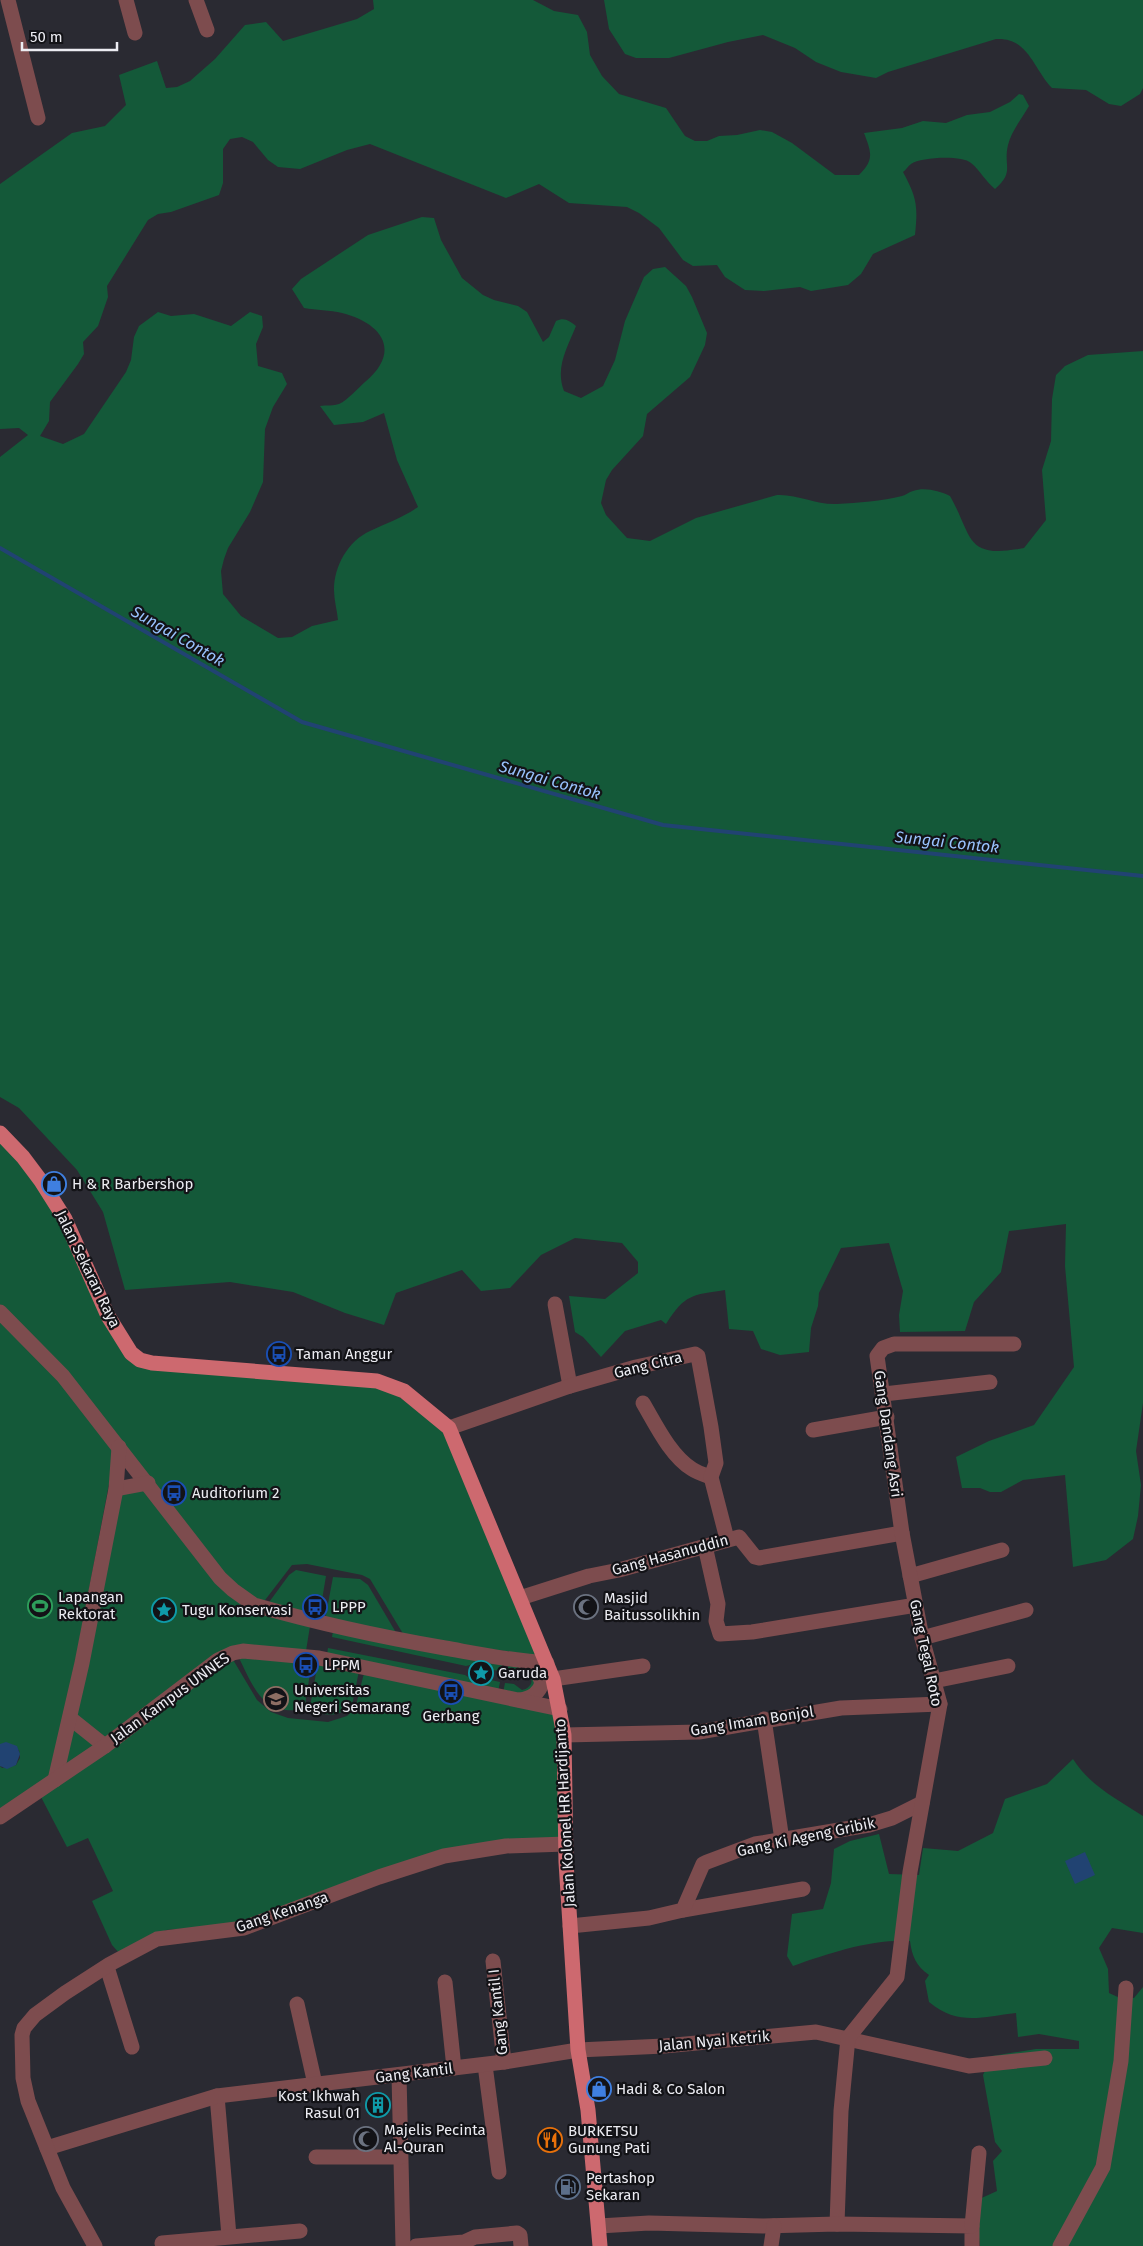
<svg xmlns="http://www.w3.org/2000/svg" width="1143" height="2246" font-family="'Fira Sans',sans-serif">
<rect width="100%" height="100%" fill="#2a2a32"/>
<g fill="#145939">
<path d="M373,0H533L554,11L578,15L587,32L590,55L602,76L619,94L666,108L685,136L695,141H707L719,136L737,135L760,130L772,132L792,143L835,175H859C875,159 871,152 864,133L902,128L923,121L946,123L967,115L990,112L1010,102L1019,94L1023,95L1029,106C1022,118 1011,132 1008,145C1003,166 1015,172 995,189C985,181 980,170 971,163C962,155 921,157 911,164C908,166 906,170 903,172C917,198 918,206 915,235L873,254L861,274L848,285L811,291L800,287L764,291L745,290L725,277L717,265L693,266L683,260L659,228L639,213L627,207L569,203L539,184L506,198L370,144L347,150L300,169L278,167L268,160L253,142L242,137L230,139L223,149V183L219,195L171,212L158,214L148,220L107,286L108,297L98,326L83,342L84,354L78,364L50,402L49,421L40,436L63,444L84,434L126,372L131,360L134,337L139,326L158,312L171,316L194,314L231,326L250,312L262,316L263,327L256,344L258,366L282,373L287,384L273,407L265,429L263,482L250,512L228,548L224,559L221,571L223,594L241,616L278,638L292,637L312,626L338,620C337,610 334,600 334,590C334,566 348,541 370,531C387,523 402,518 418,507L397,460L384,413L363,422L334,425L320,406C326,405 334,406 339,404C348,400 358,388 365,382C402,351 382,323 342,313C330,310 316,310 304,308L292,289L301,279L368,235L422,217L434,218L441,240L462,278L483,295L494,300L518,306L527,312L543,342L549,337L556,321C565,317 569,321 576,326C567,348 555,368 564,391L581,398L603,386L615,360L625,321L644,277L653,269L665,267L686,286L692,297L707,333L705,345L690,377L647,414L643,436L612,470L606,480L601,503L606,515L627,538L650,541L696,518L777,495C798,494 816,505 837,504C858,503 882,501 902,496C906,495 909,492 913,491C925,487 939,491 950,496C973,536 964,560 1024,548L1046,520L1042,470L1051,441L1052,399L1056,375L1065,366L1088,355L1143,351V1403L1136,1451L1141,1485L1138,1516L1133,1539L1106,1560L1073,1567L1065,1475L1023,1480L1001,1492H990L980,1488H962L956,1457L989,1441L1034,1425L1074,1367L1065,1266L1066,1224L1009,1231L1001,1272L974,1302L965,1331L900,1332L899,1315L903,1291L889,1243L841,1248L819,1293L818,1306L811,1328L809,1352L780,1355L761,1349L753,1331L729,1329L725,1290C692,1295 685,1294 666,1324L661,1320L625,1331L601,1357L583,1337L575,1332L569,1296L605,1299L638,1273V1262L622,1243L575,1238L541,1255L510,1288L481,1291L462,1270L396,1293L384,1325L345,1313L293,1292L230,1282L125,1290L103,1212L77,1170L19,1108L0,1097V457L28,435L19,428L0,429V184L72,133L105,126L126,105L119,75L157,61L166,88L177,87L190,81L215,59L245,25L266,22L283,41L357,19L374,9Z"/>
<path d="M604,0H1143V88L1140,94L1121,106L1109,104L1086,90L1052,88C1033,68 1028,37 996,39L888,72L876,78L841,72L816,62L795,48L763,35L728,42L669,58H636L625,54L609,29Z"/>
<path d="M0,1141L37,1182L130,1358L376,1387L398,1396L445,1431L540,1656L405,1637L370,1579L362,1575L307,1564L292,1565L262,1604L224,1575L0,1308Z"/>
<path d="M0,1318L60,1379L116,1447L53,1779L0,1813V1766L2,1768L16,1765L20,1758L19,1750L0,1744Z"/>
<path d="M147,1485L221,1582L310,1626L306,1651L251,1646L105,1741L73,1718L119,1492Z"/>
<path d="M296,1570L326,1576L319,1618L267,1605L289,1575Z"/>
<path d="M333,1577L360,1579L368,1585L398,1636L325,1620Z"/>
<path d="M333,1631L503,1661L501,1671L493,1670C486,1656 477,1664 466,1666L332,1637Z"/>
<path d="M328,1648L465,1675L480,1685L491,1680L500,1682L498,1692L327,1655Z"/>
<path d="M238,1656L312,1661L304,1711C296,1710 287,1711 280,1709C258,1705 247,1673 238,1656Z"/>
<path d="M232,1658L257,1700L271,1712L288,1718L328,1722L347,1716L355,1709L364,1673L550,1711L556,1719L561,1837L482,1847L237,1924L166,1930L120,1954L112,1945L92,1901L113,1891L88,1838L67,1847L40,1795Z"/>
<path d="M318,1662L359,1671L352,1705C338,1718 327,1715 309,1712Z"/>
<path d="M509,1662L525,1665L537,1683L527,1694L503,1693L505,1683L514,1684L522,1690C529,1689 536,1681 528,1675C524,1672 513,1674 507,1673Z"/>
<path d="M71,1725L99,1746L60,1772Z"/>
<path d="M1073,1759C1090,1786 1117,1799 1143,1816V1933L1112,1928L1099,1948L1108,1969L1109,1993L1120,1998H1134L1143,1987V2246H980L975,2201L997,2191L993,2161L1002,2151L995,2142L983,2075L992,2056L1036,2049H1079V2041L1039,2034L1018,2037L1016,2013C981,2017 958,2026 929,2002L925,1981L929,1975C916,1966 912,1956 910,1941C871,1939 830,1953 793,1966L787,1956L792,1914L823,1909L831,1883L834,1849L850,1841L879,1834L889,1874L919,1875L923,1848L958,1851L993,1833L1005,1799L1047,1784Z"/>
</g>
<g fill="#214372">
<circle cx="164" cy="1610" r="10"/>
<path d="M6,1742L17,1746L20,1754L16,1765L7,1769L0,1766V1744Z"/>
<path d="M1085,1852L1095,1875L1075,1884L1065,1861Z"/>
</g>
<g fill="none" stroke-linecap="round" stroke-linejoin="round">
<path stroke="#214372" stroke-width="4" d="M0,548L302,722L663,825L1143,876"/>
<g stroke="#7d4c4e" stroke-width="15">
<path d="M8,0L38,118"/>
<path d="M126,0L135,33"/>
<path d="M196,0L207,30"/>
<path d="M555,1304L570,1386"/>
<path d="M0,1312L63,1376L220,1578L233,1590L254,1605C317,1623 381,1637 445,1648C479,1654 513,1661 547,1663"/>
<path d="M884,1394L990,1382"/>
<path d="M643,1403C656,1425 670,1455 692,1469C698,1473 705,1475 711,1477"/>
<path d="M449,1428L570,1386L636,1367L695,1354L698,1356L711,1427L716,1463L711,1477L727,1539"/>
<path d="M813,1430L887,1417"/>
<path d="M116,1489L148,1483"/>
<path d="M705,1546L718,1604L716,1621L720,1634L752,1632L916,1605"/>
<path d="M910,1576L1002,1550"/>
<path d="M520,1598L589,1576L619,1570L739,1537L755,1557L759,1558L902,1533"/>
<path d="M922,1638L1026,1610"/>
<path d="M553,1679L643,1666"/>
<path d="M934,1681L1008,1666"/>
<path d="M520,1700C531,1698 539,1694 542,1683L536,1668L527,1662"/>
<path d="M70,1718L105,1746"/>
<path d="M764,1719L782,1840"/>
<path d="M564,1735L699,1732L841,1708L940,1704"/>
<path d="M55,1780L82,1663L116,1489L119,1447"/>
<path d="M0,1817L105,1746L218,1660L233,1653L243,1651L319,1658L560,1709"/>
<path d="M683,1910L803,1889"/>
<path d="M570,1926L649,1918L683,1910L703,1864L707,1862L755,1844L869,1825L892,1818L922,1803"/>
<path d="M493,1961L504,2062"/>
<path d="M107,1967L132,2047"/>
<path d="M445,1982L454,2068"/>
<path d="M297,2004L315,2084"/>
<path d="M485,2065L499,2172"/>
<path d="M399,2075L403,2246"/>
<path d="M217,2096L229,2236"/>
<path d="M47,2148L217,2096L504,2062L578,2050L664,2046L816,2032L969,2066L1045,2058"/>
<path d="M316,2157H400"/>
<path d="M837,2224L841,2111L848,2038L897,1977L910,1872L940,1704L922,1638L902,1533L877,1356L883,1348L894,1344H1014"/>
<path d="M599,2226L649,2223L763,2226L837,2224L972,2226V2246"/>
<path d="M972,2226L979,2153"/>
<path d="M162,2243L300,2231"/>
<path d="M95,2246L63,2188L28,2101L23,2078L22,2035L24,2028L35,2015L65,1993L110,1964L157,1939L244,1928L379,1877L444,1856L506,1846L566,1844"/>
<path d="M416,2246L464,2242L475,2237L517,2233L520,2235L521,2246"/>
<path d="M771,2246L774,2226"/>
<path d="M1060,2246L1103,2167L1121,2061L1126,1988"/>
</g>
<path stroke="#cd696f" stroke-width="15" d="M0,1133L23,1157L41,1181L65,1219L108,1316L131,1353L140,1360L152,1363L377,1381L404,1391L449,1428L553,1679L564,1735L566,1862L578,2050L588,2110L600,2246"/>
</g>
<defs>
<symbol id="shop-ring" viewBox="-11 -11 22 22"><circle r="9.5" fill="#131317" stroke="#3f7fe0" stroke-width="1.5"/><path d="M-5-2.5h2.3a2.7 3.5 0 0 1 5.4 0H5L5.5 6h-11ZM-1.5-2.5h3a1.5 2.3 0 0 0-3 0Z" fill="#3f7fe0"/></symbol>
<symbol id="bus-ring" viewBox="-11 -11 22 22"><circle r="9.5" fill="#131317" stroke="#1a4fb4" stroke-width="1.5"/><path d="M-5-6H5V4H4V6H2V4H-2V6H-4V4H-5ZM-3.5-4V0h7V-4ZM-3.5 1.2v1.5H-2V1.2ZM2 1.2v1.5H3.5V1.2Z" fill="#1a4fb4"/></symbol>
<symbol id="stadium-ring" viewBox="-11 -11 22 22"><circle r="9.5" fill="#131317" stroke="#2e9e5b" stroke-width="1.5"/><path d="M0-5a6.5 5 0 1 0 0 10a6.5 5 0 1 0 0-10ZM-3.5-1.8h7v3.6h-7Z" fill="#2e9e5b"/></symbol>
<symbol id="mosque-ring" viewBox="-11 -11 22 22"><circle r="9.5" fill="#131317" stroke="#6b7280" stroke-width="1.5"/><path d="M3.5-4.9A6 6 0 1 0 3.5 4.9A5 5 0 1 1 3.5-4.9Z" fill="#6b7280"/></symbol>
<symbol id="sight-ring" viewBox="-11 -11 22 22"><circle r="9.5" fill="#131317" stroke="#0f9aa8" stroke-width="1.5"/><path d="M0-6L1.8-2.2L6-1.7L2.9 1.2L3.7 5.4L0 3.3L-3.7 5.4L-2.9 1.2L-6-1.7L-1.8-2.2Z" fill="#0f9aa8"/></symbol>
<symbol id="university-ring" viewBox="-11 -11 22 22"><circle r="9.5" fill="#131317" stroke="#8d6e63" stroke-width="1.5"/><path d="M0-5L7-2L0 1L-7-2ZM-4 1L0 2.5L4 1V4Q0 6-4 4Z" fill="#8d6e63"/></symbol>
<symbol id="building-ring" viewBox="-11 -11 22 22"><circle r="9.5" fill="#131317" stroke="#0f9aa8" stroke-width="1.5"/><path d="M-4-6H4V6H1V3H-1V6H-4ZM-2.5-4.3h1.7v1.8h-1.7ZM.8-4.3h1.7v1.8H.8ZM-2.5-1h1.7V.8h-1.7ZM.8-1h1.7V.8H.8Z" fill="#0f9aa8"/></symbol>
<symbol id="restaurant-ring" viewBox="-11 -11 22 22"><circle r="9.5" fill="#131317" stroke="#e8710a" stroke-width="1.5"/><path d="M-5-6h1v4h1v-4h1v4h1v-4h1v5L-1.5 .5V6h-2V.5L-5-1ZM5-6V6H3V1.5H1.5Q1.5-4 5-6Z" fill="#e8710a"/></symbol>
<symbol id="fuel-ring" viewBox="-11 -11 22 22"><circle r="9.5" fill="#131317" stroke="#5c6f8a" stroke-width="1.5"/><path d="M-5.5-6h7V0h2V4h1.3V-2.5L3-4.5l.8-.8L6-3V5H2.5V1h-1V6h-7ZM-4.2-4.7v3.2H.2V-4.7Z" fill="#5c6f8a"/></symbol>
</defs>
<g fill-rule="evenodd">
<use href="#shop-ring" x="40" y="1170" width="28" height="28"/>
<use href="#bus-ring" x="265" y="1340" width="28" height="28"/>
<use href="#bus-ring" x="160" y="1479" width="28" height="28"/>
<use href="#stadium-ring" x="26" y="1592" width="28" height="28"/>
<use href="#bus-ring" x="301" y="1593" width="28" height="28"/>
<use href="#mosque-ring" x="572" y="1593" width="28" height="28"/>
<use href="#sight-ring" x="150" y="1596" width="28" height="28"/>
<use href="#bus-ring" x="292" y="1651" width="28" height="28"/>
<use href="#sight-ring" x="467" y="1659" width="28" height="28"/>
<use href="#bus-ring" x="437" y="1678" width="28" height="28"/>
<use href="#university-ring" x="262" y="1685" width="28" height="28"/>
<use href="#shop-ring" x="585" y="2075" width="28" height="28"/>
<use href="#building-ring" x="364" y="2091" width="28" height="28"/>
<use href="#mosque-ring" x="352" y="2125" width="28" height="28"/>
<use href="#restaurant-ring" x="536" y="2126" width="28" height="28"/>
<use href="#fuel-ring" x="554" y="2173" width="28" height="28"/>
</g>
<g text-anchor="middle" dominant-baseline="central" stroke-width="4.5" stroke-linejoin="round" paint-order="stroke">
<g font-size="15" fill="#ececf2" stroke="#131317" text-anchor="start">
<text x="72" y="1184">H &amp; R Barbershop</text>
<text x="296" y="1354">Taman Anggur</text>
<text x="192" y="1493">Auditorium 2</text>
<text x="58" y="1597">Lapangan<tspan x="58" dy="17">Rektorat</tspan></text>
<text x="604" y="1598">Masjid<tspan x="604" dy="17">Baitussolikhin</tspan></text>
<text x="332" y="1607">LPPP</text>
<text x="182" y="1610">Tugu Konservasi</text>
<text x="324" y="1665">LPPM</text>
<text x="498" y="1673">Garuda</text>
<text x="294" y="1690">Universitas<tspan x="294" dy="17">Negeri Semarang</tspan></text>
<text x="451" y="1716" text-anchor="middle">Gerbang</text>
<text x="616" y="2089">Hadi &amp; Co Salon</text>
<text x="360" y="2096" text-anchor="end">Kost Ikhwah<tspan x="360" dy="17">Rasul 01</tspan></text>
<text x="384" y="2130">Majelis Pecinta<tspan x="384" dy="17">Al-Quran</tspan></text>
<text x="568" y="2131">BURKETSU<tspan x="568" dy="17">Gunung Pati</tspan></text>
<text x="586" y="2178">Pertashop<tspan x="586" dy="17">Sekaran</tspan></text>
</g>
<g font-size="15" fill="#ececf2" stroke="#131317">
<text transform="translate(88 1269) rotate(64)">Jalan Sekaran Raya</text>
<text transform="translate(648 1365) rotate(-14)">Gang Citra</text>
<text transform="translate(888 1434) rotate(82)">Gang Dandang Asri</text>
<text transform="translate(670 1555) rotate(-15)">Gang Hasanuddin</text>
<text transform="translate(926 1653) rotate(78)">Gang Tegal Roto</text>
<text transform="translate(170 1698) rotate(-36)">Jalan Kampus UNNES</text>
<text transform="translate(752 1721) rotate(-9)">Gang Imam Bonjol</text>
<text transform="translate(565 1813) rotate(-93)">Jalan Kolonel HR Hardijanto</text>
<text transform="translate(806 1837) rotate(-12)">Gang Ki Ageng Gribik</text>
<text transform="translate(282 1912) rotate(-19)">Gang Kenanga</text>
<text transform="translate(498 2012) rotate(-96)">Gang Kantil I</text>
<text transform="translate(714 2041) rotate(-5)">Jalan Nyai Ketrik</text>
<text transform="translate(414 2073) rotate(-7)">Gang Kantil</text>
</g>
<g font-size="16" font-style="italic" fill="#98c2fd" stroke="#131317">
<text transform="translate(178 636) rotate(30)">Sungai Contok</text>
<text transform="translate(550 780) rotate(16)">Sungai Contok</text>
<text transform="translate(947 842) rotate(6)">Sungai Contok</text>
</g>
</g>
<path d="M22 42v8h95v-8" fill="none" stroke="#ececf2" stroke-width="2.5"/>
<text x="30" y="42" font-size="15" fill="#ececf2" stroke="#131317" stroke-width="4" paint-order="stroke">50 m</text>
</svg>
